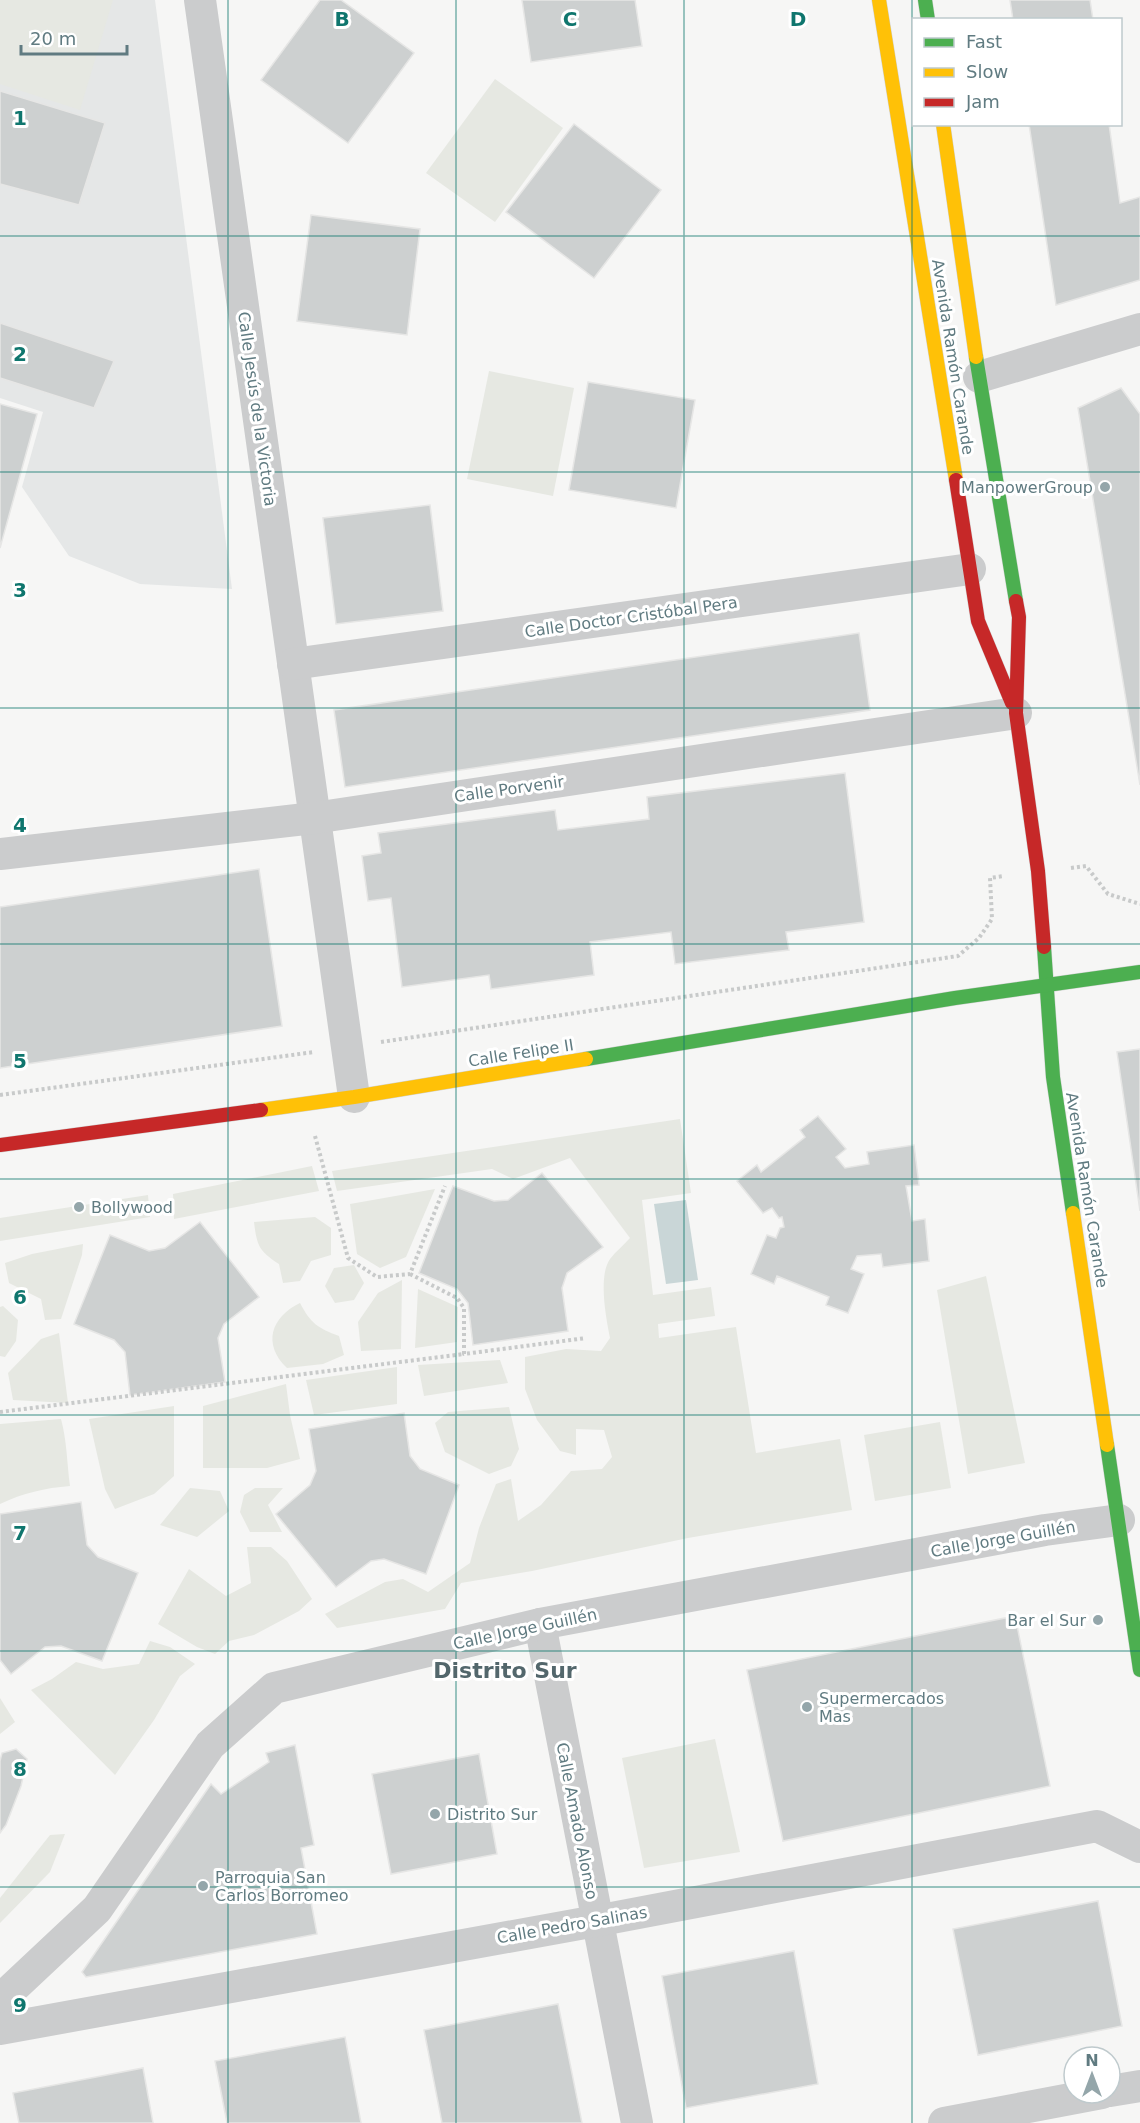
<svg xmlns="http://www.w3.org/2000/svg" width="1140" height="2123" font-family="'DejaVu Sans',sans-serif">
<rect width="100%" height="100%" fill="#f6f6f5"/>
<path fill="#e5e7e7" d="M0,0H155L232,589L140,584L69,556L22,487L43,412L0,398Z"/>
<g fill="#e6e8e2">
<path d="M0,0H113L80,110L0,84Z"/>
<path d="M495,79L563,128L495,222L426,173Z"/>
<path d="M489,371L574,388L553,496L467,479Z"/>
<path d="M680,1119L691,1193L642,1200L653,1295L711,1287L715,1316L658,1324L659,1338L736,1327L756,1453L840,1439L852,1510L688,1538L532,1571L461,1583L445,1609L337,1628L325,1614L385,1582L403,1579L428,1592L470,1563L479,1528L496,1484L511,1479L518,1521L541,1505L571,1471L602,1469L612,1457L604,1430L576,1429V1455L560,1451L537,1420L525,1389V1357L566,1349L601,1351L610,1338C606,1318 598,1276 610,1259C616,1251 624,1245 630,1238L570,1158L513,1179L492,1169L337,1191L332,1171Z"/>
<path d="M312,1166L319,1191L174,1219L173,1194Z"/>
<path d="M435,1189L406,1257L380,1268L357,1254L350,1204Z"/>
<path d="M148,1195L150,1217L0,1241V1218Z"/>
<path d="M315,1217L331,1228V1255L311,1261L300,1281L283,1283L279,1264C259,1251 257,1246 254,1222Z"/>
<path d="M83,1244L82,1255L61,1319L45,1320L41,1299L9,1283L5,1263L32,1254Z"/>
<path d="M354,1265L364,1283L354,1300L335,1303L325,1286L334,1268Z"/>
<path d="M986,1276L1025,1463L968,1474L937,1290Z"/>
<path d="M402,1280L401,1349L361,1351L358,1322L378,1293Z"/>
<path d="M418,1289L458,1307L457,1342L415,1348Z"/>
<path d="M300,1303C311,1324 318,1328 339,1336L344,1355L323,1364L287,1368C262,1344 271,1317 300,1303Z"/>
<path d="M3,1306L18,1320L16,1341L5,1357L0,1356V1307Z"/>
<path d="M59,1333L68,1403L13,1400L8,1373L41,1339Z"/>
<path d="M500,1360L508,1383L424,1396L418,1365Z"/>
<path d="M397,1367V1404L314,1415L306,1380Z"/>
<path d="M286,1384L290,1415L300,1459L267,1468H203V1406Z"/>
<path d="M174,1406V1476L154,1494L115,1509L105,1489L89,1419Z"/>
<path d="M509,1407L519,1449L511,1466L489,1474L445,1452L435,1423L448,1412Z"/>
<path d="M61,1419C67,1441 67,1464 70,1486C45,1488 23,1493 0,1504V1424Z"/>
<path d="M940,1422L951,1488L875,1501L864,1435Z"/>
<path d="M190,1488L220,1491L229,1511L197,1537L160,1525Z"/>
<path d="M255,1488H283L268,1505L282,1532H250L240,1512L244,1495Z"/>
<path d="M247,1547H271L287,1561L312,1599L299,1611L254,1635L229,1641L215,1654L197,1647L158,1624L189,1569L226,1596L251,1583Z"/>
<path d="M150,1641L170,1647L195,1664L180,1676L154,1720L115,1775L31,1690L52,1679L76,1662L103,1669L139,1664Z"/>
<path d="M0,1698L15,1722L0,1734Z"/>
<path d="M715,1739L740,1852L644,1868L622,1758Z"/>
<path d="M65,1834L50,1872L0,1923V1898L50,1835Z"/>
</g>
<path fill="#c9d6d7" d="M686,1200L698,1280L666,1284L654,1204Z"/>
<g fill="#cdd0d0" stroke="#e6e6e5" stroke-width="1.5">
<path d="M320,0H341L414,53L348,143L261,80Z"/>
<path d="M522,0H635L642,46L531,62Z"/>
<path d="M1010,0H1090L1093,20H1013Z"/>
<path d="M0,91L105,123L79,205L0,184Z"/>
<path d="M574,124L661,190L594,278L506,212Z"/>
<path d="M1029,124H1109L1120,203L1140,197V280L1056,305Z"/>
<path d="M311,215L420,229L407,335L297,321Z"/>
<path d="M0,323L114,361L94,408L0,378Z"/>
<path d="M588,382L695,400L676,508L569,490Z"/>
<path d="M1121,388L1140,414V785L1078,408Z"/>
<path d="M0,404L37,414L0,548Z"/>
<path d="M430,505L443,611L336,624L323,518Z"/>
<path d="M859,633L870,710L345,787L334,710Z"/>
<path d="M845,773L864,922L786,932L789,950L675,964L671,932L590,942L594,975L491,989L489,975L402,987L391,898L368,901L362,856L381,853L378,833L555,810L558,830L649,819L647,797Z"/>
<path d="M259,869L282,1026L0,1068V907Z"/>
<path d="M1140,1049V1211L1117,1052Z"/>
<path d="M818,1116L846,1149L836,1157L845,1168L869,1164L867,1152L914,1145L919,1185L906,1186L912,1221L925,1219L929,1261L883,1267L881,1254L857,1256L851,1269L864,1274L848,1313L826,1305L829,1297L777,1276L774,1284L751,1274L767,1235L776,1238L780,1228L784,1227L782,1217L779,1218L772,1208L763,1213L737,1181L757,1165L761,1172L805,1137L800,1130Z"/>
<path d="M542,1173L603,1247L567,1273L562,1288L568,1331L473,1345L468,1303L457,1289L419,1273L453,1186L494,1201L508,1200Z"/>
<path d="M200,1222L259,1297L224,1324L218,1338L225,1382L130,1395L125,1352L114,1340L74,1324L110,1235L149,1251L165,1248Z"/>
<path d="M404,1413L410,1456L420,1469L459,1485L426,1574L384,1559L371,1561L336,1587L276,1514L310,1485L316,1471L309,1429Z"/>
<path d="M81,1502L87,1545L98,1557L138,1573L102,1661L61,1646L45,1647L11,1674L0,1660V1514Z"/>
<path d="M1015,1616L1050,1786L783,1841L747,1670Z"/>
<path d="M295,1745L314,1845L301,1848L317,1934L86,1977L82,1972L211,1784L221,1794L269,1762L266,1753Z"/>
<path d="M16,1749L27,1759L21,1786L6,1825L0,1833V1761L2,1753Z"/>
<path d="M479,1754L497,1854L391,1874L372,1774Z"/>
<path d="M1098,1901L1122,2026L978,2055L953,1929Z"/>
<path d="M794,1951L818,2084L686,2108L662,1976Z"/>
<path d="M558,2004L582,2123H442L424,2030Z"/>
<path d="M345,2037L361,2123H227L215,2061Z"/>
<path d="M143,2068L153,2123H19L13,2093Z"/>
</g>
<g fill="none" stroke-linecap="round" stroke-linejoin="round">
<defs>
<g id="fast">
<path d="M925,0L928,20"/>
<path d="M976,357L1016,601"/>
<path d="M1044,947L1053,1077L1073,1213"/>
<path d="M586,1059L955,998L1140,972"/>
<path d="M1107,1445L1140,1670"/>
</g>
<g id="slow">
<path d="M879,0L956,480"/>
<path d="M943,124L976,357"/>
<path d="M261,1110L354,1097L586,1059"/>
<path d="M1073,1213L1107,1445"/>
</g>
<g id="jam">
<path d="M956,480L978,621L1012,703"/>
<path d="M1016,601L1019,617L1016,713L1038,871L1044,947"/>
<path d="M0,1145L261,1110"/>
</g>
</defs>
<use href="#fast" stroke="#d2d3d3" stroke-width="15"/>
<use href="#slow" stroke="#d2d3d3" stroke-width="15"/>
<use href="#jam" stroke="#d2d3d3" stroke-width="15"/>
<g stroke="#c8caca" stroke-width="4" stroke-dasharray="3 3" stroke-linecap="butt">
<path d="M1071,868L1086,866L1108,894L1140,904"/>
<path d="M381,1042L958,956L979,938L992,919L990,878L1004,876"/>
<path d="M0,1095L314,1052"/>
<path d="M315,1136L348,1258L377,1277L410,1274L445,1186"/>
<path d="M410,1274L457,1298L464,1308V1354L586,1338"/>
<path d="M0,1412L464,1354"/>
</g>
<g stroke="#cbcccd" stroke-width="32">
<path d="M200,0L354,1097"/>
<path d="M979,377L1140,329"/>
<path d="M293,664L970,569"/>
<path d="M0,854L314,818L1016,713"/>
<path d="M540,1624L637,2123"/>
<path d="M0,2000L97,1909L210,1745L274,1688L540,1624L1045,1530L1119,1520"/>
<path d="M0,2029L596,1921L1097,1826L1140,1847"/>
<path d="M1110,2091L1140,2086"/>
<path d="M944,2123L1102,2093"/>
</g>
<use href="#fast" stroke="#4caf50" stroke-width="14"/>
<use href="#slow" stroke="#ffc107" stroke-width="14"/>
<use href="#jam" stroke="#c62828" stroke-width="14"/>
</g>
<path fill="none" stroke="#0f766e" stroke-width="1.5" stroke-opacity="0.55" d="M228,0V2123M456,0V2123M684,0V2123M912,0V2123M0,236H1140M0,472H1140M0,708H1140M0,944H1140M0,1179H1140M0,1415H1140M0,1651H1140M0,1887H1140"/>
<g fill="#94a6aa" stroke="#fff" stroke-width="2">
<circle cx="1105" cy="487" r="6"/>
<circle cx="79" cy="1207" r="6"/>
<circle cx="1098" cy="1620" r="6"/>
<circle cx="807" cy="1707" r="6"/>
<circle cx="435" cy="1814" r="6"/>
<circle cx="203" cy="1886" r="6"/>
</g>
<g text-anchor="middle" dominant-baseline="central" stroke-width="6" stroke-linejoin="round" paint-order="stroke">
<g font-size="16" fill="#607b81" stroke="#fff">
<text transform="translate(953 357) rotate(81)">Avenida Ramón Carande</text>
<text transform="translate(257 409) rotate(82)">Calle Jesús de la Victoria</text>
<text transform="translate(631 617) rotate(-8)">Calle Doctor Cristóbal Pera</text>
<text transform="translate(509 789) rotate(-8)">Calle Porvenir</text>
<text transform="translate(521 1053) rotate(-9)">Calle Felipe II</text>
<text transform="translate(1087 1190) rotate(81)">Avenida Ramón Carande</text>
<text transform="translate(1003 1539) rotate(-10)">Calle Jorge Guillén</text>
<text transform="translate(525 1629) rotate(-12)">Calle Jorge Guillén</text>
<text transform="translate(577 1821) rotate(79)">Calle Amado Alonso</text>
<text transform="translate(572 1925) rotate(-10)">Calle Pedro Salinas</text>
</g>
<g font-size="16" fill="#607b81" stroke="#fff" text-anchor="start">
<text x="1093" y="487" text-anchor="end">ManpowerGroup</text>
<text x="91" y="1207">Bollywood</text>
<text x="1086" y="1620" text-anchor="end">Bar el Sur</text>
<text x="819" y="1698">Supermercados<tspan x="819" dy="18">Mas</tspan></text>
<text x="447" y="1814">Distrito Sur</text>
<text x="215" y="1877">Parroquia San<tspan x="215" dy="18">Carlos Borromeo</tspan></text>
</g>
<g font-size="22" font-weight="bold" fill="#53676c" stroke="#fff">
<text x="505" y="1670">Distrito Sur</text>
</g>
</g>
<g font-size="20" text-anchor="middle" font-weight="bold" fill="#0f766e" stroke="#fff" stroke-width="6" stroke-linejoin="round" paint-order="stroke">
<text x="342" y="26">B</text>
<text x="570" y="26">C</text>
<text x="798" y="26">D</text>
<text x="20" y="125">1</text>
<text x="20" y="361">2</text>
<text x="20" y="597">3</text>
<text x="20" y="832">4</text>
<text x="20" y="1068">5</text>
<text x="20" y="1304">6</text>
<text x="20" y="1540">7</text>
<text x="20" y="1776">8</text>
<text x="20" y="2012">9</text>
</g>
<rect x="912" y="18" width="210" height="108" fill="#ffffff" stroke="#bfcacd" stroke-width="1.5"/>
<rect x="924" y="38" width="30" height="9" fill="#4caf50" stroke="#bfcacd" stroke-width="1.5"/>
<text x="966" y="48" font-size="18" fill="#607b81">Fast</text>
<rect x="924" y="68" width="30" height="9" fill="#ffc107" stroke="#bfcacd" stroke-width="1.5"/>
<text x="966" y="78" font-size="18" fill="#607b81">Slow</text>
<rect x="924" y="98" width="30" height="9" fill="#c62828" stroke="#bfcacd" stroke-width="1.5"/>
<text x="966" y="108" font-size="18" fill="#607b81">Jam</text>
<g transform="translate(1092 2075)"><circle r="28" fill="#ffffff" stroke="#bfcacd" stroke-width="1.5"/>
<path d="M0-4.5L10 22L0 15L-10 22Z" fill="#94a6aa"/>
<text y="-9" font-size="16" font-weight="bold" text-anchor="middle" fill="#607b81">N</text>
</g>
<path d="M21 45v9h106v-9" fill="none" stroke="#607b81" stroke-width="3"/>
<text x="30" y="45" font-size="18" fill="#607b81" stroke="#ffffff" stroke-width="4.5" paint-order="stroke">20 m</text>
</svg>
